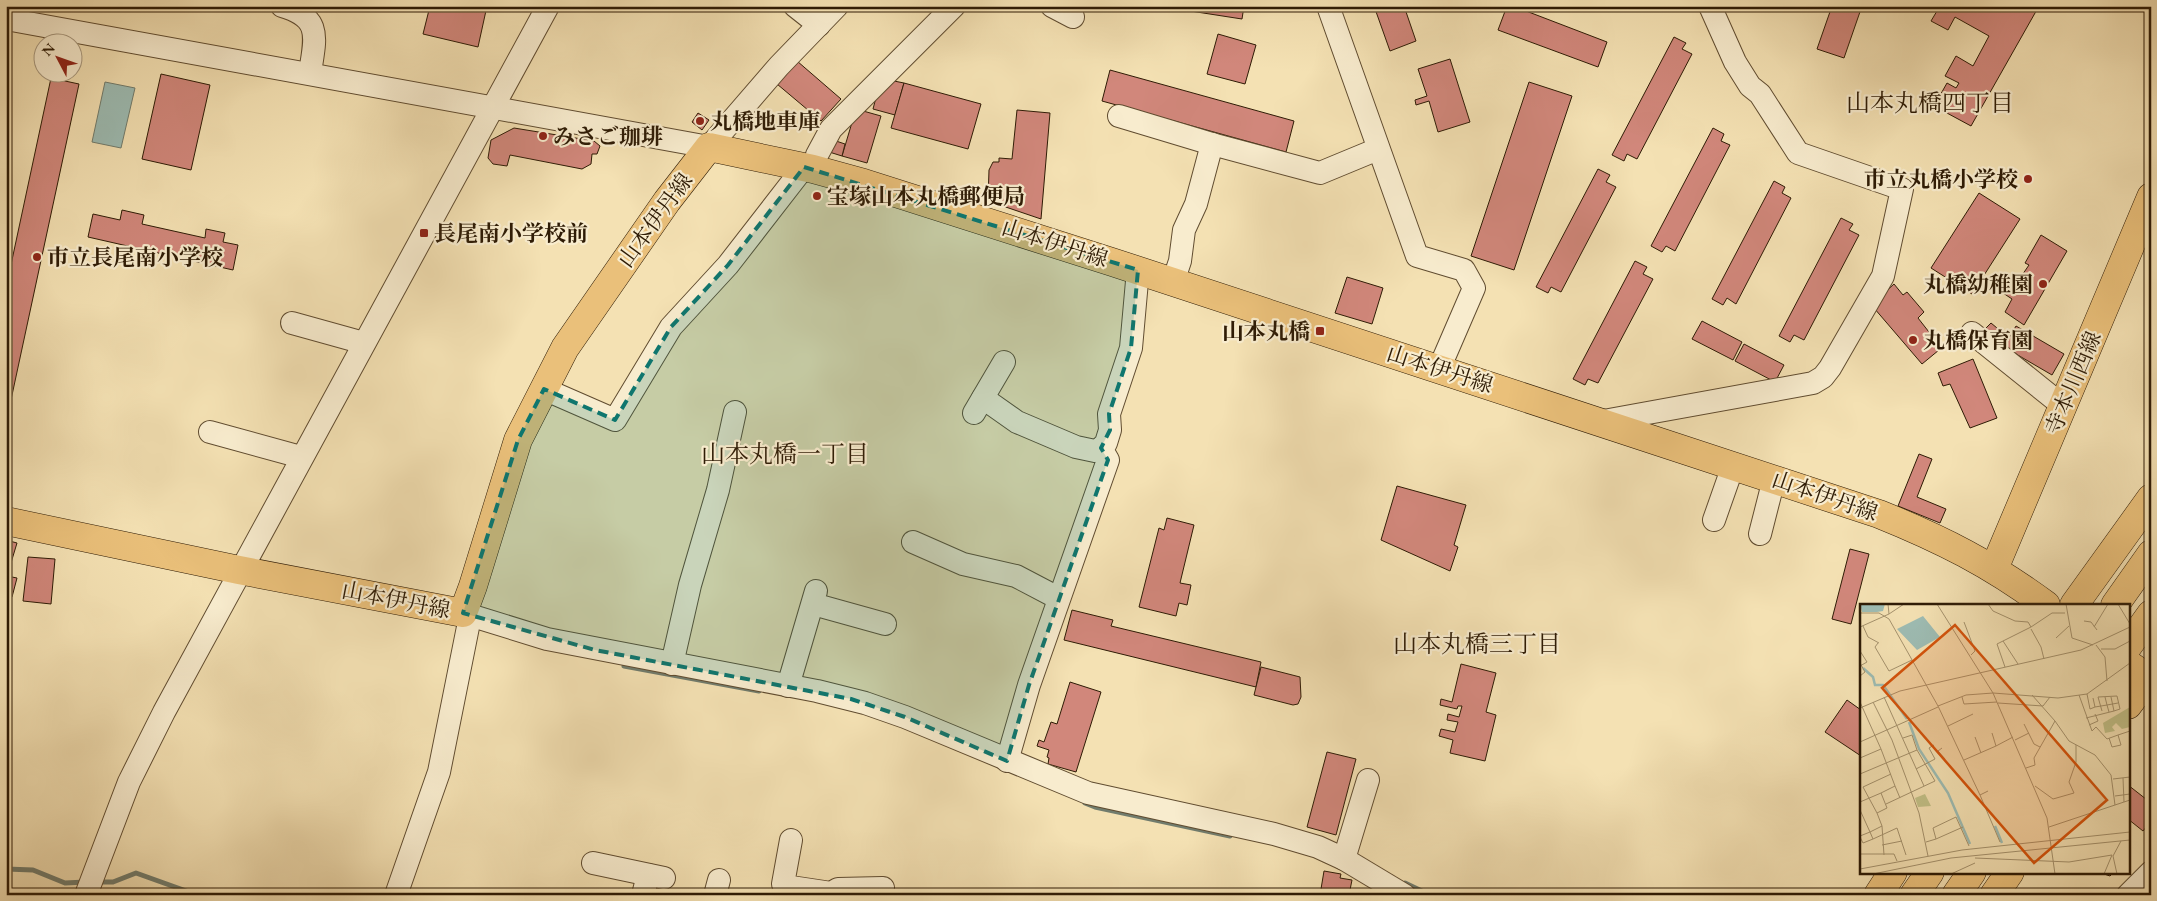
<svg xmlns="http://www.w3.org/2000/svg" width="2157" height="901" font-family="'EB Garamond','Noto Serif JP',serif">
<rect width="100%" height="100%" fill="#f4e1b3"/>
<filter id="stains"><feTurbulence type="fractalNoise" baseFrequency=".004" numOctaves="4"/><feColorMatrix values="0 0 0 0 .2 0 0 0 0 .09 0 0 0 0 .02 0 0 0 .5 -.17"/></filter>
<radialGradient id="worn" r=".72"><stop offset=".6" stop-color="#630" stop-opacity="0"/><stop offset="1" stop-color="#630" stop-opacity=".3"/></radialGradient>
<path fill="#9dbcb3" stroke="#717c6d" d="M105,82L135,88L121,148L92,142Z"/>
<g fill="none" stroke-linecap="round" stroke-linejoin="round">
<g stroke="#717c6d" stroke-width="5">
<path d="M624,666L759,691"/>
<path d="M2149,726L2151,727"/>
<path d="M1085,803L1095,807L1230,836"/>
<path d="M6,869L33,870L65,883L86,882"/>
<path d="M97,882H113L136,873L189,892L234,895"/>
<path d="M1405,883L1430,895"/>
</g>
</g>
<g fill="#d1877b" stroke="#2e1b05">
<path d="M430,6H487L478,47L423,34Z"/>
<path d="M1158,6H1244L1242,19Z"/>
<path d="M1374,6H1404L1416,41L1390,51Z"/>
<path d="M1507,6H1513L1607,42L1598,67L1498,30Z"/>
<path d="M1832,6H1862L1844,58L1817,49Z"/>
<path d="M1940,6H1995L2004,11L2007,6H2039L1971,126L1934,106L1947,83L1956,88L1959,83L1945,76L1956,56L1973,66L1989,36L1955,17L1948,30L1931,21Z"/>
<path d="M1218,34L1256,45L1245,84L1207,74Z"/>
<path d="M1674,37L1686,43L1682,49L1692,54L1637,159L1627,154L1624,161L1612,155Z"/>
<path d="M1450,59L1470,122L1438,132L1429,101L1416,105L1415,100L1427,96L1418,69Z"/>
<path d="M797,61L841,99L821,121L777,84Z"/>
<path d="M1110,70L1294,121L1286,152L1102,101Z"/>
<path d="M161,74L210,85L191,170L142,159Z"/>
<path d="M51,78L79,84L6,423V288Z"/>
<path d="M889,80L904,83L895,115L873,109L878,90Z"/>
<path d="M1529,82L1572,96L1514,270L1471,256Z"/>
<path d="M904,83L981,104L968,149L891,128Z"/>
<path d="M856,109L881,116L867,163L842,156Z"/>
<path d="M1017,110L1050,113L1041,219L988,201L989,170L993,162H999V158L1012,159Z"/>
<path d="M698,113L709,120L702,130L692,122Z"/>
<path d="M514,128L594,141L600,146L597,154H592L591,164L582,169L510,155L507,166L493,164L488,158L491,140Z"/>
<path d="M1713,128L1724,134L1721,141L1730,145L1675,251L1666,246L1662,252L1651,246Z"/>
<path d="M830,139L845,144L842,156L826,151Z"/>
<path d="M1598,169L1610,175L1606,182L1616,187L1561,292L1551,287L1548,293L1536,287Z"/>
<path d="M1774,181L1785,187L1782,193L1791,198L1736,304L1727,298L1723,305L1712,299Z"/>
<path d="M1979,193L2020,219L1972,294L1931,268Z"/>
<path d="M122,210L144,215L142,224L205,238L206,229L225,233L223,242L238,245L233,270L88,237L93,214L120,220Z"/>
<path d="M1841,218L1853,224L1849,230L1859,235L1804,340L1794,335L1790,342L1779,336Z"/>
<path d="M2041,235L2067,251L2024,325L2005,312L2012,299L2003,293L2011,282L2016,284L2029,265L2025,263Z"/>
<path d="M1635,261L1647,267L1643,274L1653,279L1598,383L1588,379L1585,385L1573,379Z"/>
<path d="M1347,277L1383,288L1372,324L1335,313Z"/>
<path d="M1894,284L1903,295L1907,292L1924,312L1918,318L1936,341L1939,350L1922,364L1874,308L1880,297Z"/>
<path d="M1702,321L1742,342L1733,360L1692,339Z"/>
<path d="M1991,323L2003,333L1997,339L1985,329Z"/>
<path d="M2016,326L2064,354L2052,375L2004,347Z"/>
<path d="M1744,344L1784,365L1775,382L1735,361Z"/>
<path d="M1973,359L1997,418L1970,428L1950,384L1943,386L1938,373Z"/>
<path d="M1919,454L1932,459L1917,497L1946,509L1940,523L1898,506Z"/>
<path d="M1397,486L1466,505L1454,545L1458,547L1450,571L1381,540Z"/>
<path d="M1167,518L1194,525L1180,583L1191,585L1187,605L1179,603L1176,616L1139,607L1159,528L1164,530Z"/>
<path d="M6,540L17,543L7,576L17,578L12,597L6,595Z"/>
<path d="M1850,549L1869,554L1851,624L1832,619Z"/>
<path d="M28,557L55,559L51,604L23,601Z"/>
<path d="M1072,610L1113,620L1111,626L1261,662L1256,687L1064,640Z"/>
<path d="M1461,664L1496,673L1486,712L1496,715L1485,761L1450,753L1453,740L1439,736L1441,729L1455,732L1458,722L1447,720L1448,714L1459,717L1462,706H1458L1457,709L1440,705L1441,699L1452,702Z"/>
<path d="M1261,667L1300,677L1301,697L1298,704L1293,705L1254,695Z"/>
<path d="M1070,682L1101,692L1076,772L1048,764L1049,758L1047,757L1049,750L1037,746L1039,740L1044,742L1051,722L1057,724Z"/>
<path d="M1847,700L1861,710V756L1825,732Z"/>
<path d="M1327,752L1356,759L1336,835L1307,827Z"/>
<path d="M2128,785L2151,803V821L2143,831L2128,819Z"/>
<path d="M1324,871L1341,874L1340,878L1352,880L1349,895H1320Z"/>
<path d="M2098,872H2114L2110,876Z"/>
</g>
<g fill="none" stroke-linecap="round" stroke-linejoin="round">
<defs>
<g id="minor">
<path d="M282,6C323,18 315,38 310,73"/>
<path d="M795,6L819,25"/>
<path d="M1052,6L1073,17"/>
<path d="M1328,6L1417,256L1464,270L1474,288L1439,369"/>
<path d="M6,19L709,147L779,66L837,6"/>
<path d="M1119,116L1212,144L1320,173L1378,149"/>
<path d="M813,169L817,155L831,129L954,6"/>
<path d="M1173,282L1180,261L1184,230L1196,204L1212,144"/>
<path d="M292,323L364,343"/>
<path d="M1972,333L2063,406"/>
<path d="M544,389L615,420L671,327L728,265L804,167"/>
<path d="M983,398L1017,422L1076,447L1095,451L1101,448L1106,443L1110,430L1109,414L1131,348L1138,270"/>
<path d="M974,413L1004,362"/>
<path d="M1598,422L1813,383L1823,377L1830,368L1883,276L1902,189L1798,153L1760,94L1750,86L1735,62L1710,6"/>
<path d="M210,432L301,457"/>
<path d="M1714,520L1733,466"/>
<path d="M1760,534L1774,479"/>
<path d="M913,542L963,564L1016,576L1058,598"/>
<path d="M813,604L885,624"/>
<path d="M463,613L547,639L817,691L865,703L905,717L1088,793L1274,834L1318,847L1344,859L1368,780"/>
<path d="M672,664L690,585L718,490L735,412"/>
<path d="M788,686L816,591"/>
<path d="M1007,761L1029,685L1108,460L1101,448"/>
<path d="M791,840L783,884L791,887L831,893L838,889L883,888"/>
<path d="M1344,859L1404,895"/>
<path d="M593,863L664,878"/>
<path d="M86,895L129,782L164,712L548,6"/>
<path d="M396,895L439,772L470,617"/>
<path d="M643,895L648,875"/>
<path d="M715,895L719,880"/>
<path d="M2128,895L2151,872"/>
</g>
<g id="major">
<path d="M6,521L239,570L463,613L473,586L518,440L565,348L667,201L709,147L813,169L864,183L1112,262L1879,514C1941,539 1991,564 2046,605"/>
<path d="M1994,569L2151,197"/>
<path d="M2128,664L2151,680"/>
</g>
<g id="highway">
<path d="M2074,605L2151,498"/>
<path d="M2115,605L2151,554"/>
<path d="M2128,646L2151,614"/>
<path d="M2128,705L2151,674"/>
<path d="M1878,895L1893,872"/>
<path d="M1914,895L1930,872"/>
<path d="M1956,895L1972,872"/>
<path d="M1994,895L2010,872"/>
</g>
</defs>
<use href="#minor" stroke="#604c30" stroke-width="24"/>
<use href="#major" stroke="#2e1b05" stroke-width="29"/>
<use href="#highway" stroke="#2e1b05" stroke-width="29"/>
<use href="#minor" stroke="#f8ecce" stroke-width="22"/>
<use href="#major" stroke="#eac07a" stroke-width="28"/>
<use href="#highway" stroke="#eac07a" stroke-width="28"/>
</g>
<path fill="#0f766e" fill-opacity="0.2" stroke="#0f766e" stroke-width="4" stroke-dasharray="10 6" stroke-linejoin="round" d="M804,167L1138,270L1131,348L1109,414L1110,430L1101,448L1108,460L1029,685L1007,761L905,717L851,699L595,650L463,613L518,440L544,389L615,420L671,327L728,265Z"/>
<g fill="#8f2418" stroke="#f8ecce" stroke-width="2">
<circle cx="700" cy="121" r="5"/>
<circle cx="543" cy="136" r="5"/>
<circle cx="2028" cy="179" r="5"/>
<circle cx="817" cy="196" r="5"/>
<rect x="419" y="228" width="10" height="10" rx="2.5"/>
<circle cx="37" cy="257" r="5"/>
<circle cx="2043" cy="284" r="5"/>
<rect x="1315" y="326" width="10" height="10" rx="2.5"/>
<circle cx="1913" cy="340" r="5"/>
</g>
<g text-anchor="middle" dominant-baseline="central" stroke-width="4.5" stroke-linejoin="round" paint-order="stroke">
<g font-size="22" font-weight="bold" fill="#2e1b05" stroke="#f8ecce" text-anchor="start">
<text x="710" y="121">丸橋地車庫</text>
<text x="553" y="136">みさご珈琲</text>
<text x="2018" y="179" text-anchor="end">市立丸橋小学校</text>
<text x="827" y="196">宝塚山本丸橋郵便局</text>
<text x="434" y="233">長尾南小学校前</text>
<text x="47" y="257">市立長尾南小学校</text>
<text x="2033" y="284" text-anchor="end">丸橋幼稚園</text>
<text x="1310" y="331" text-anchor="end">山本丸橋</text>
<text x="1923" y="340">丸橋保育園</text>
</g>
<g font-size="22" fill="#2e1b05" stroke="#f8ecce">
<text transform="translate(655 220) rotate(-54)">山本伊丹線</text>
<text transform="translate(1055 243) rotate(18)">山本伊丹線</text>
<text transform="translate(1440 369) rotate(18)">山本伊丹線</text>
<text transform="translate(2073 383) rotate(-67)">寺本川西線</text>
<text transform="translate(1825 496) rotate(19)">山本伊丹線</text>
<text transform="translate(396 600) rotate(11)">山本伊丹線</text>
</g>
<g font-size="24" fill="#2e1b05" stroke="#f8ecce">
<text x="1930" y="102">山本丸橋四丁目</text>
<text x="785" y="453">山本丸橋一丁目</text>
<text x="1477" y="643">山本丸橋三丁目</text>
</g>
</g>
<g transform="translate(1860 604)">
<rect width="270" height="270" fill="#f4e1b3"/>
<path d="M270,103V123L262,125L256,119L252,123L255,127L245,129L243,119ZM65,190L71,202L58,203L55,194Z" fill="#c2c188"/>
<path d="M0,0H25L23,7L17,8H2ZM63,12L80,33L57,46L37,25Z" fill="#9dbcb3"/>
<path fill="none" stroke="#9dbcb3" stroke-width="2.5" d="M3,64L13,73L15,81H23L47,115M49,118L59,145L88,189L110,240M135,222L142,239"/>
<path fill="none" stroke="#a5926d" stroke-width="1" d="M28,0L29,10L44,0M77,0L133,89L198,94L227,90L270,59M128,0L133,7L155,17L168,18L171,23L192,9H205M206,0L212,34L233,41M258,0L270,20M0,9H19L29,15L78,102L106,91L133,89L187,214L195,270M224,17L231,18L237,26M104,18L115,47L111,51M3,22L8,33L19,39M0,23L29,10M234,23L248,0M171,25L181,43L184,55M196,34L209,22M143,37L158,60M18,39L15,43L29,67L52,56M236,41L245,53L247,77M241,45H255L270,37M0,47L7,58L0,62M0,59L5,68L0,72M145,63L137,40L171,23M227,90L230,105L235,103M219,91L232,127L236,123L247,135L258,131M24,93L64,182M102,93L104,100L137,98M233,94L235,103L247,101L245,93M0,98L21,145M13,98L32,136L59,209L68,252M138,99L183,102L190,93M78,102L120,191L128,187M0,104L40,87L221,46L270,23M242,107L238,93L257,92L260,105L254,107L251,93M249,108L247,101L258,99M226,114L254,107M195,117L209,137L235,151L251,171L255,201M164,120L174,140L180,143M229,121L238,117L235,110M88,122L113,110M132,129L136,142L153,133M115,133L121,149M249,134L252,143L261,141L258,131L270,127M155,136L169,129M0,138L78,103M82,144L78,147L85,155M0,154L21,145L35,182M104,156L136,142M166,164L175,161L174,154L195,117L172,91M56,165L75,155L69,144L74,141M0,170L57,146L52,131L43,134M263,174L264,198M253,175L270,173M175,182L193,195L214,189L209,178L216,158V141M21,189L35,182L40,194M120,191L140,238M255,192L270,190M0,198L21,189L27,204L17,209L22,222L24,251M26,200L75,177L57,146M0,206L10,228L22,222M17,209L3,183L31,170M189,223L270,196M0,232L10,228L13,235L37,224L46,251M0,233L3,239L13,235M76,235L103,223M66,238L76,235L73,224L96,213L109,242M22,241L42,237M0,250H34L37,257M115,254L209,258L252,251L244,270M0,265L102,246L270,228M13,270L91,254L270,236M91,270L115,259M257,270L253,252L261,237"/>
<path fill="#d5530b" fill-opacity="0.15" stroke="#d5530b" stroke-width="2.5" d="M95,21L247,196L174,259L22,84Z"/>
<rect width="270" height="270" fill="none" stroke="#2e1b05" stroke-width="2.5"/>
</g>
<rect width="2157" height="901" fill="none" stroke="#f4e1b3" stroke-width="25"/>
<rect x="8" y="8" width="2142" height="886" fill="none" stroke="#2e1b05" stroke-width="2.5"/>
<rect x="12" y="12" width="2132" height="876" fill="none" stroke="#2e1b05"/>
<g transform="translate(58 58) rotate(311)"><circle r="24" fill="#f8ecce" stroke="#a7987e"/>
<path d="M0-4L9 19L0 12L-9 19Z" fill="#8f2418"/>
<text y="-8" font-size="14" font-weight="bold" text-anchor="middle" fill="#2e1b05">N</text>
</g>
<rect width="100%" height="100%" filter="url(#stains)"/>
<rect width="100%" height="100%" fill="url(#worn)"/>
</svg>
